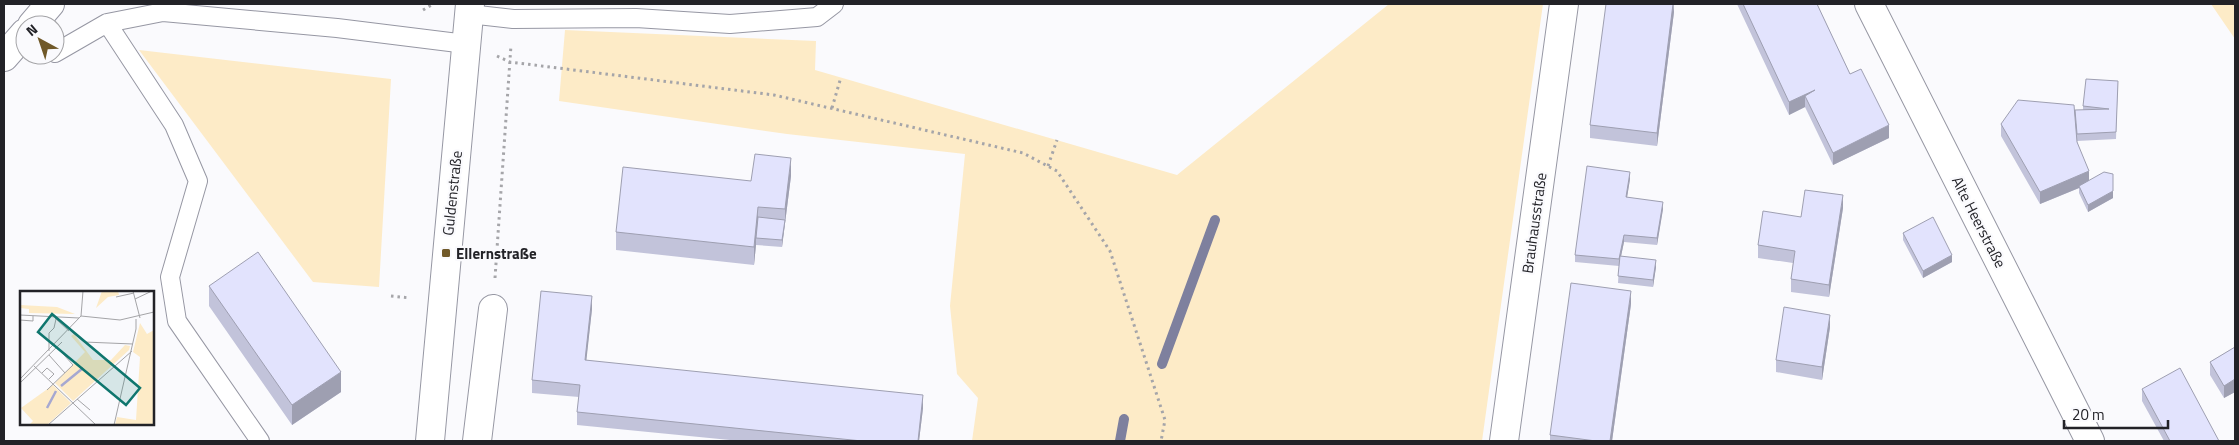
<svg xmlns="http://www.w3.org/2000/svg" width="2239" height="445" viewBox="0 0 2239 445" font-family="'Titillium Web',sans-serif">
	<rect width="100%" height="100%" fill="#fafafd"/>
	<path fill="#fdebc7" d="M1389,4H1543L1482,441H972L978,398L957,374L950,306L965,154L787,134L559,101L565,30L816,41L815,70L1177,175Z
		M2211,4H2235V39Z
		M139,50L391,79L379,287L313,282Z"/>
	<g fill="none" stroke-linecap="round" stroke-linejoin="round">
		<path stroke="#7e809e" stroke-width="10" d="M1162,364L1215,220
			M1120,441L1124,419"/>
		<defs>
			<path id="service" d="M469,14L513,19L636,18L730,24L817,17L834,4
				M107,23L174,125L198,181L170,277L177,321L260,441
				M55,53L107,23L163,12L337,28L466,44"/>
			<path id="minor" d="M1869,4L2090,441
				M32,25L50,4
				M4,57L25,33
				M477,441L493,309
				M1504,441L1564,4"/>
			<path id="tertiary" d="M430,441L470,4"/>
		</defs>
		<use href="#service" stroke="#9697a3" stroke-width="20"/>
		<use href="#minor" stroke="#9697a3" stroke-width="30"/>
		<use href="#tertiary" stroke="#9697a3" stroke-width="30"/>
		<path stroke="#a5a5a9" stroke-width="3" stroke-dasharray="2.5 4" stroke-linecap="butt" d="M423,10L433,4
			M497,56L510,62L774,95L1023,153L1057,171L1110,251L1165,420L1161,441
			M832,108L841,77
			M1048,166L1057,140
			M495,278L511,45
			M391,296L410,298"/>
		<use href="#service" stroke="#fff" stroke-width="18"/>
		<use href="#minor" stroke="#fff" stroke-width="28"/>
		<use href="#tertiary" stroke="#fff" stroke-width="28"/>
	</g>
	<path fill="#c2c3da" d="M1674,4V12L1657,146L1590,138V125Z
		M1737,4H1817L1850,74L1889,138L1833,165L1805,107L1789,115Z
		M2118,81L2116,139L2077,141L2089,181L2113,198L2088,212L2079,193V188L2040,204L2001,136V124L2075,110H2083V106Z
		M791,176L782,247L756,245L754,265L616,250V232L751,181Z
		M1630,179L1627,197L1663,209L1657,245L1624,242L1621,256L1656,267L1653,287L1618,283L1619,266L1575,262V255Z
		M1843,208L1829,297L1791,292V279L1793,263L1758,258V245L1801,217Z
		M1903,233L1952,262L1923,278L1903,240Z
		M209,286L341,392L292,425L209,306Z
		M1631,304L1612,441H1550V435Z
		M592,309L586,360L923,408L919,441H740L577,425V412L579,397L532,393V380Z
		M1830,327L1822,380L1776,372V360Z
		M2235,347V392L2224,398L2210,375V362Z
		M2142,389L2219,441H2164L2142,401Z"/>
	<path fill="#9e9fb1" d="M1673,4L1674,12L1657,146V133Z
		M1815,90L1805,96V107L1789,115V102Z
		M1889,125V138L1833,165V153Z
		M791,158V176L782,247V240L785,220V209Z
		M2089,171V184L2079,186V188L2040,204V192Z
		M1630,172V179L1626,204V197Z
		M2113,191V198L2088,212V205Z
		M1843,195V208L1829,297V285Z
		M1663,202V209L1657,245V238Z
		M758,207V224L756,238V245L754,265V247Z
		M1624,235V242L1619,266V259Z
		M1952,255V262L1923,278V271Z
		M1656,260V267L1653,287V280Z
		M1631,291V304L1612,441H1610Z
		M592,296V309L585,373V360Z
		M1830,315V327L1822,380V367Z
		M341,372V392L292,425V405Z
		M2235,379V392L2224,398V386Z
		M923,395V408L919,441H918Z"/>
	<path fill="#e2e3fd" stroke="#9e9fb1" d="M1606,4H1673L1657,133L1590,125Z
		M1743,4H1817L1850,74L1861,69L1889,125L1833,153L1805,96L1815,90L1789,102Z
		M2086,79L2118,81L2116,132L2077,134L2075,110L2109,109L2083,106Z
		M2018,100L2074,105L2077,142L2089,171L2040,192L2001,124Z
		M755,154L791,158L785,209L758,207L754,247L616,232L623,167L751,181Z
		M1587,166L1630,172L1626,197L1663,202L1657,238L1624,235L1619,259L1575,255Z
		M2104,172L2113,174V191L2088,205L2079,186Z
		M1805,190L1843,195L1829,285L1791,279L1795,251L1758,245L1763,211L1801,217Z
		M758,217L785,220L782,240L756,238Z
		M1933,217L1952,255L1923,271L1903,233Z
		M258,252L341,372L292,405L209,286Z
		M1620,256L1656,260L1653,280L1618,276Z
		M1571,283L1631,291L1610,441H1596L1550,435Z
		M541,291L592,296L585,360L923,395L918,441H862L577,412L580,385L532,380Z
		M1784,307L1830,315L1822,367L1776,360Z
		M2235,347V379L2224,386L2210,362Z
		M2180,368L2219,441H2170L2142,389Z"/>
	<rect fill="#705929" stroke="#fafafd" stroke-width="2" x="441" y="248" width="10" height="10" rx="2.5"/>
	<g text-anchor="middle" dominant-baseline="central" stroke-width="4.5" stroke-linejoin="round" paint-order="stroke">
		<g font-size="15" fill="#222227" stroke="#fafafd">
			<text transform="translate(452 193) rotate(-84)">Guldenstraße</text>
			<text transform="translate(1979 222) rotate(63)">Alte Heerstraße</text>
			<text transform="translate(1534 223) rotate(-82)">Brauhausstraße</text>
		</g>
		<g font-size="15" font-weight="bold" fill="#222227" stroke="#fafafd" text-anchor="start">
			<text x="456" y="253">Ellernstraße</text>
		</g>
	</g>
	<g transform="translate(20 291)">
		<rect width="134" height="134" fill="#fafafd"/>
		<path d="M82,0H98L99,4L88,6L76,17ZM0,14L37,16L55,23L9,22V18L0,17ZM120,32L127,43L134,39V134H95L97,126L116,129L120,66L113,61ZM54,43L73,69H91L105,54L110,55L109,59L53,110L35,92L65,61L51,45ZM33,94L51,112L27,134H9L13,130L1,117Z" fill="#fdebc7"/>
		<path fill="none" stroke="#a6a8d1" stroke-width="2.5" d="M41,95L63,77M27,117L36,100"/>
		<path fill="none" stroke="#a4a4a7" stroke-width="1" d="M113,0L120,27M96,6L114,2M115,8L132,0M0,24L59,27M61,25L100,29L134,21M61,25L63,0M35,27L49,40M0,29L13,30V25M50,39L64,51L113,53M29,60V42L34,37L36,28M29,64L45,82M14,75L76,134M22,82L27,77L34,83L29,88M0,88L61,25M0,92L42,51M27,99L53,74L37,56M57,108L70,119M28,134L112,60M94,134L116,38V28"/>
		<path fill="#0f766e" fill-opacity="0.15" stroke="#0f766e" stroke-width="2.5" d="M32,23L120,97L106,114L18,41Z"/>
		<rect width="134" height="134" fill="none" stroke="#222227" stroke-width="2.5"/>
	</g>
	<rect width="2239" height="445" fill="none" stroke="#222227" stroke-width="10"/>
	<g transform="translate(40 40) rotate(320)"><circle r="24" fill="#fafafd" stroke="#a4a4a7"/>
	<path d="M0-4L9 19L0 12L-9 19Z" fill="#705929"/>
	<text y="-8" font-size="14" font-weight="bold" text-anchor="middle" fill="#222227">N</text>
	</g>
	<path d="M2064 420v8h104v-8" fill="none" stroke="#222227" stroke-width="2.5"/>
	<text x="2072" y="420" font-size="15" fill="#222227" stroke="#fafafd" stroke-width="4" paint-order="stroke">20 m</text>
</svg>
